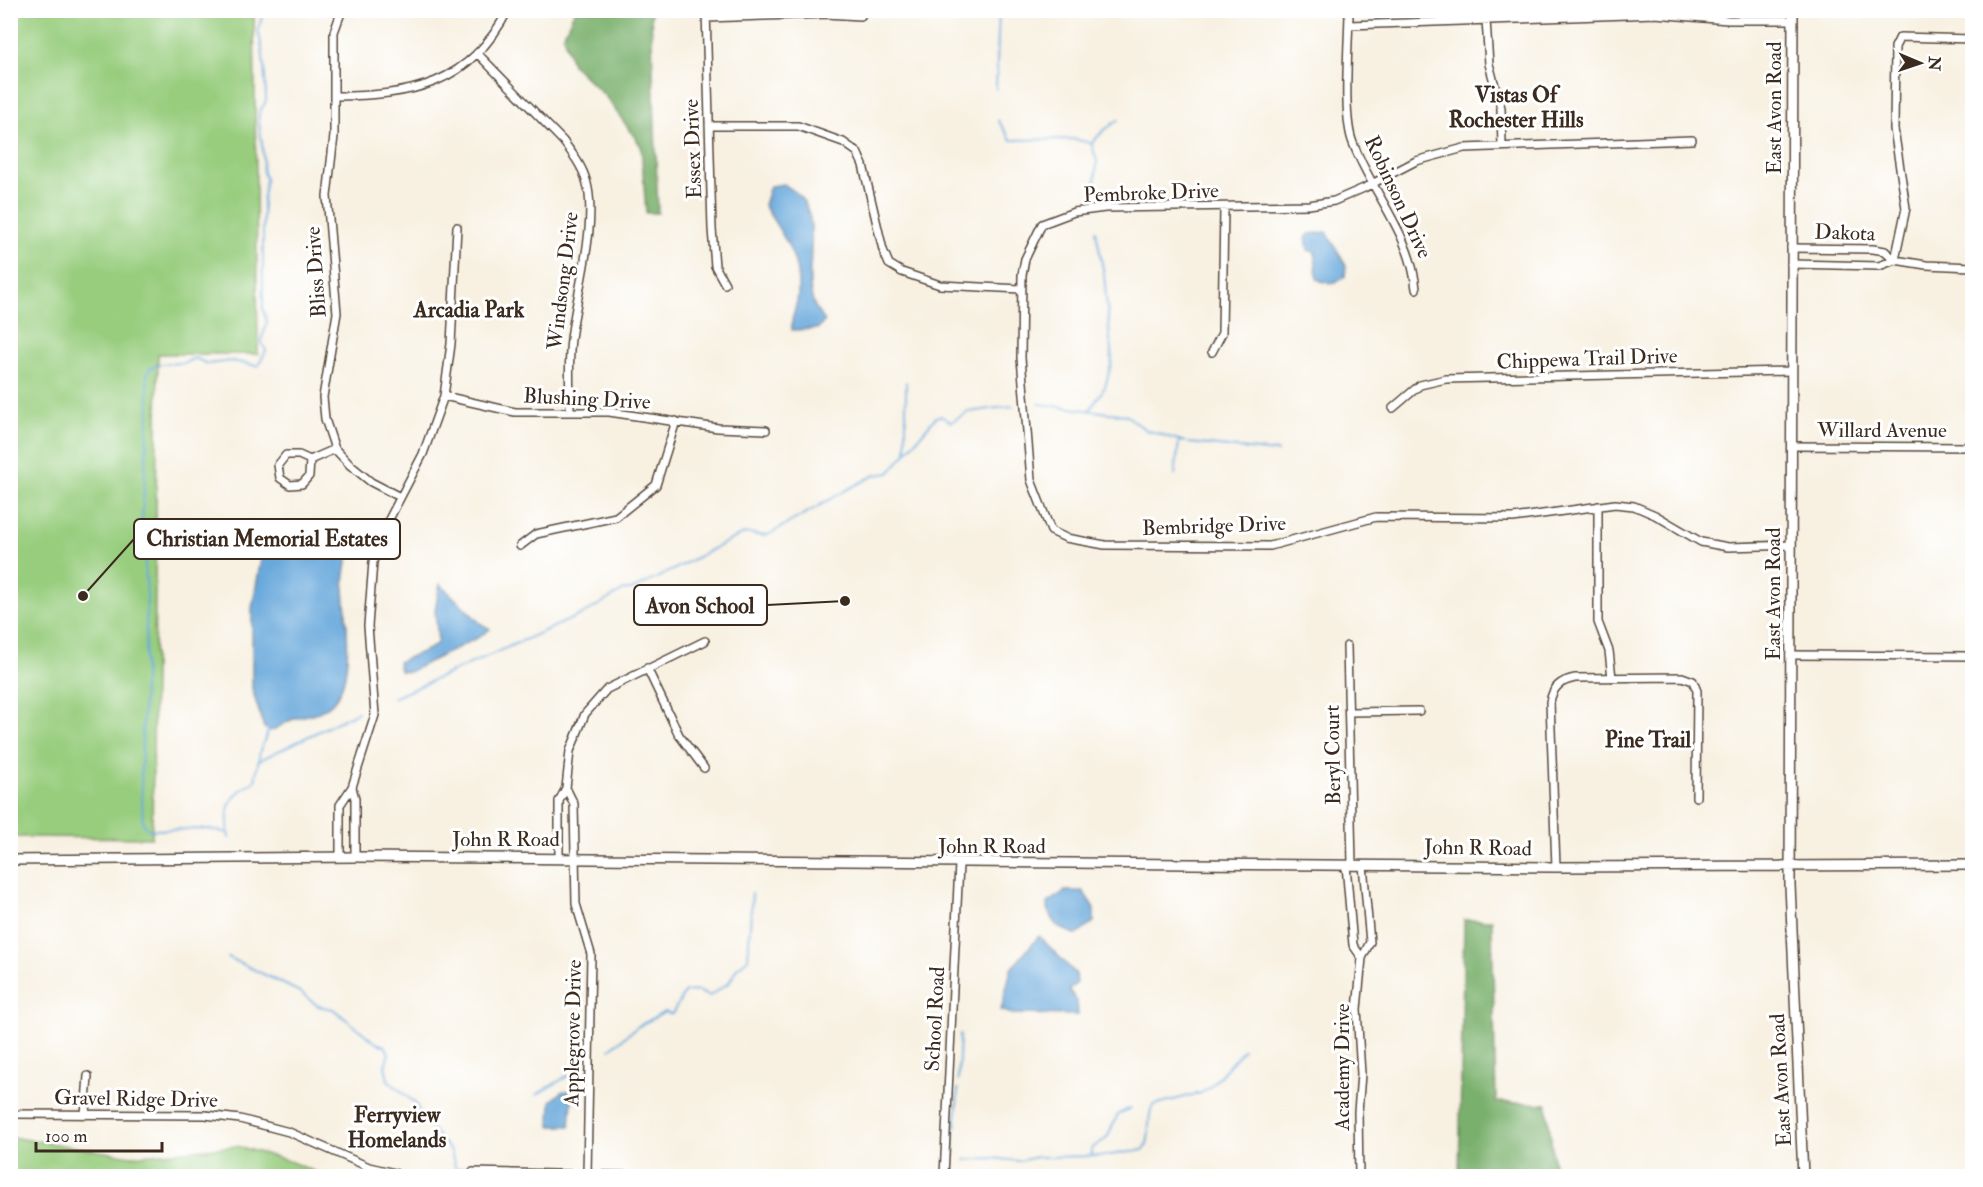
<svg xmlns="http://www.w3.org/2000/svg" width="1983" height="1187" viewBox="0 0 1983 1187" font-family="'IM FELL Double Pica',serif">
	<rect width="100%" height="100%" fill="#fff"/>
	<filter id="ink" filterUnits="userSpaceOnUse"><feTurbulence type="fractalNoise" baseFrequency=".0167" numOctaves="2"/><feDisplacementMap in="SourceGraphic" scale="12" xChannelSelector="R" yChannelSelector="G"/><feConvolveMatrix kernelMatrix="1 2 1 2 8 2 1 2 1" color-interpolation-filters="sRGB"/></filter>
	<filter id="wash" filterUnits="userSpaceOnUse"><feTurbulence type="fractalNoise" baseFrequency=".008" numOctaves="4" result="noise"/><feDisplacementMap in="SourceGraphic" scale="24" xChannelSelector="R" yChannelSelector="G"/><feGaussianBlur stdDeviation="1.35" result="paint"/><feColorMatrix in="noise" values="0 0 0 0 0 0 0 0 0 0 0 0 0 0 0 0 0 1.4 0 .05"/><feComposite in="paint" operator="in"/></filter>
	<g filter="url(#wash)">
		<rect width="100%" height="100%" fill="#f8f1e2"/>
		<path fill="#98cd7e" stroke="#6a7c4e" stroke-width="1.5" d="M11,10L254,11L258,354H158L152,838L11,837Z
			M11,1137L131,1156L237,1146L289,1161L325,1176H11Z"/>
		<path fill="#7ab06d" stroke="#5a6d46" stroke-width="1.5" d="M575,10L651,11L658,213H646L641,146L606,97L572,64L563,36Z
			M1464,920H1492L1496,1102L1547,1104L1555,1176H1459Z"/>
		<path fill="#67a8db" stroke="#51697c" stroke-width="1.5" d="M784,184C789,188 795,191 799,195C823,221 803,271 813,301C815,309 820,315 825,321L817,329L792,330C790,317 797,308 798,294C800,254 783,237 764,205L770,186Z
			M1327,232L1346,266L1345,277C1337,284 1327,284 1317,279L1315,252L1308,250L1306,238L1309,234Z
			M321,533L347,547C350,561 343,574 344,588C346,620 356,682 330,705C320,715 304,714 291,720C284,723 279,728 271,731L264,728L252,689V608L261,559L284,550L312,552L322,543L318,536Z
			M440,584C452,596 466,608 478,621C481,625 486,626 490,629L479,637L409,672L400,671L398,662L431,648L438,642L435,610Z
			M1065,891H1083L1094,908V922L1077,935C1056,927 1051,925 1047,903Z
			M1039,936L1076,974L1077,983L1069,990L1077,1001L1078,1015L1012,1014L1001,1010L1011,969Z
			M563,1091H569L572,1101L570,1126H550L551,1101Z"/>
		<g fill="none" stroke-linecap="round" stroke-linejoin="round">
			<path stroke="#67a8db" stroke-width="2" d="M996,89L999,10
				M998,120L1011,140L1073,139L1091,143L1097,161L1095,184
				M1091,144L1103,131L1118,120
				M1039,404L1126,415L1146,430L1185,442
				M1089,411L1105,387L1112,361L1104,275L1096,231
				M1189,443L1277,452
				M906,454V382
				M1175,475L1179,441
				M393,698L585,613L624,590H631C669,574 704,552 741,535C751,530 758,538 768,535L850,488L875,475L889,473L936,417L941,416L951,422L968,412L1013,406
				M260,760L358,712
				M228,833L208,829L149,830L143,823L141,776L147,594L142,521L149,408L147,375L149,369L161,364L184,363L195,358L207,364L232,361L258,366L266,351L261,341L267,322L263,309V197L266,178C261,172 263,168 263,161C264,145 258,130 259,115C259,108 267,105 266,98C265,75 264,52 258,30L264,10
				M229,838C226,805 226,798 255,781L260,751L269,729
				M228,957L300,992L318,1006L333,1009L376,1043L385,1046L389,1053L385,1066L388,1080L416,1104L420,1114L451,1152L458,1176
				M610,1049L637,1027L665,1012L672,1014L685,992L697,991L709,996L729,983L737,968L748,959L752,893
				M958,1080L960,1034
				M536,1095L579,1069
				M1092,1156L1091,1149L1107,1138L1118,1114L1131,1108
				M965,1160L992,1158L1019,1161L1036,1157L1103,1156L1143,1150C1153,1141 1145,1118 1153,1105L1201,1093L1209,1088L1243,1050
				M457,1170L463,1167
				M952,1176L958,1089"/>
		</g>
	</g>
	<g filter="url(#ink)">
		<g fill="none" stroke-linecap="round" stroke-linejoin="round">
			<defs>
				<path id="street" d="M342,10L334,32V136L327,196L337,313L323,397L325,419L335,449L350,465L371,482L400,497
					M706,10L712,229L715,266L725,284
					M1349,10C1349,42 1342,117 1353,143C1372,193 1411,234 1416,289
					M706,18L825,14L861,16L864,10
					M1486,20L1489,64L1501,108L1502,146
					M1349,25L1655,14L1728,20H1792
					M1972,39L1900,37L1895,47L1894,129L1906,208L1895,260L1926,265L1972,267
					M477,53L563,141C572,153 582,166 586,180C599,222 576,294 571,339C568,363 570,388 570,412
					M334,96C411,96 470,85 508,10
					M709,126H798L843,142L857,152L863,165L883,250L889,264L902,272L940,285L1021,289
					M1692,140L1464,148L1416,161L1364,188L1334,201L1309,205L1105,208L1074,212L1042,224L1025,259L1022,275L1021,358L1031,480L1051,531L1066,538L1105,545L1270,546L1376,517L1513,518L1615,504L1634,506L1655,515L1701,542L1728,547L1791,545
					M1791,264L1879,266L1895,260L1885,251L1873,249L1791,248
					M1212,352L1222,333L1224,208
					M444,396L515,412H609L718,428L766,430
					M1393,408L1420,385L1446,379L1791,371
					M1792,446L1972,447
					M310,460L309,476L302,484L290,485L280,478L278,465L286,455H299L310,460L335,449
					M1598,506V622L1609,651L1612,678
					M520,546L536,534L616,517L656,485L676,421
					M1347,646L1352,864
					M1790,655L1972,656
					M647,668L679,735L704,768
					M1349,712L1419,711
					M352,787L355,799V857
					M566,788L574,804L576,904L591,954L587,1175
					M340,857V805L352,787L375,715L368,626L373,562L383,531L423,454L444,396L451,344L457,227
					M559,857V801L566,788L570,751L585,714L607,689L705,641
					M1346,865L1353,945L1362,958
					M1556,867L1550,702C1553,687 1560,681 1575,678L1682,677L1693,681L1697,691L1696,797
					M10,1114L205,1115L240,1119L289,1132L369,1167L395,1173
					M85,1115L88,1076
					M473,1172L643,1176
					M888,1176H944
					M944,1176L959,864
					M1359,1176L1358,1112L1361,1074L1357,1009L1362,958L1370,942L1363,865"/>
				<path id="secondary" d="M1793,10L1790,885L1803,1176
					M10,860L355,857L1556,867L1972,865"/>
			</defs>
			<use href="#street" stroke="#57483b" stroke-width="10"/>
			<use href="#secondary" stroke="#57483b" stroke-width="12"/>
			<use href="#street" stroke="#fff" stroke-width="7"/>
			<use href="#secondary" stroke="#fff" stroke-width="9"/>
		</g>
	</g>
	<g text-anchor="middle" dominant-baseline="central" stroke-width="6" stroke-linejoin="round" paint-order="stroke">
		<g font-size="21" fill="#3b2a1e" stroke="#fff">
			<text transform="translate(1774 108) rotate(-90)">East Avon Road</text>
			<text transform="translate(693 149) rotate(-92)">Essex Drive</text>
			<text transform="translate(1151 193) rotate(-2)">Pembroke Drive</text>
			<text transform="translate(1398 197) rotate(65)">Robinson Drive</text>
			<text transform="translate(1845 233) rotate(2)">Dakota</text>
			<text transform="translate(316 272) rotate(-94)">Bliss Drive</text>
			<text transform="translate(563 281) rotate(-83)">Windsong Drive</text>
			<text transform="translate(1587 359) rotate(-2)">Chippewa Trail Drive</text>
			<text transform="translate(587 399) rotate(3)">Blushing Drive</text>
			<text x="1882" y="430">Willard Avenue</text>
			<text transform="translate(1214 526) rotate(-2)">Bembridge Drive</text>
			<text transform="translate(1773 594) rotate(-90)">East Avon Road</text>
			<text transform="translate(1333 755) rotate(-91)">Beryl Court</text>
			<text x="506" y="839">John R Road</text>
			<text x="992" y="846">John R Road</text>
			<text transform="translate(1478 848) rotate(1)">John R Road</text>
			<text transform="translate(935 1019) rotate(-87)">School Road</text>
			<text transform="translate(573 1033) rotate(-89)">Applegrove Drive</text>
			<text transform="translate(1342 1067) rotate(-90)">Academy Drive</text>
			<text transform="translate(1781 1080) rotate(-93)">East Avon Road</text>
			<text transform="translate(136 1099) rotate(1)">Gravel Ridge Drive</text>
		</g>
		<g font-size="22" font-weight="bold" fill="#3b2a1e" stroke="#fff">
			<text x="1516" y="95">Vistas Of<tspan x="1516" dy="25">Rochester Hills</tspan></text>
			<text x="469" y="310">Arcadia Park</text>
			<text x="1648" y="740">Pine Trail</text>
			<text x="397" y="1115">Ferryview<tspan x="397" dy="25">Homelands</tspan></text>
		</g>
	</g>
	<path fill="none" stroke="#3b2a1e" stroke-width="2" d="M83 596L134 539M845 601L767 605"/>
	<g fill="#3b2a1e" stroke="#fff" stroke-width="2">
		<circle cx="83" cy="596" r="6"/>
		<circle cx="845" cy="601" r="6"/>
	</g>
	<g fill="#fff" stroke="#3b2a1e" stroke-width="2">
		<rect x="134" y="519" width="266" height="40" rx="6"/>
		<rect x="634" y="585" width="133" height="40" rx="6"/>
	</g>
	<g font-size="22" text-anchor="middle" font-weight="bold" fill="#3b2a1e">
		<text x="267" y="546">Christian Memorial Estates</text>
		<text x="700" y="613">Avon School</text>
	</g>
	<rect width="1983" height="1187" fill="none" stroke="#fff" stroke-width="36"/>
	<g transform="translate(1920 63) rotate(92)" stroke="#ffffff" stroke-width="4.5" paint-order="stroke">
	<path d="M0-4.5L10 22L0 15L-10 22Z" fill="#3b2a1e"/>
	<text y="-9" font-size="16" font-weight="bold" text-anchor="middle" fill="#3b2a1e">N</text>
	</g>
	<path d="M36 1142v9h126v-9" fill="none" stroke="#3b2a1e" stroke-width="3"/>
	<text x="45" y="1142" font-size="18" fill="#3b2a1e" stroke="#ffffff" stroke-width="4.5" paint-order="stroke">100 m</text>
</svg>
